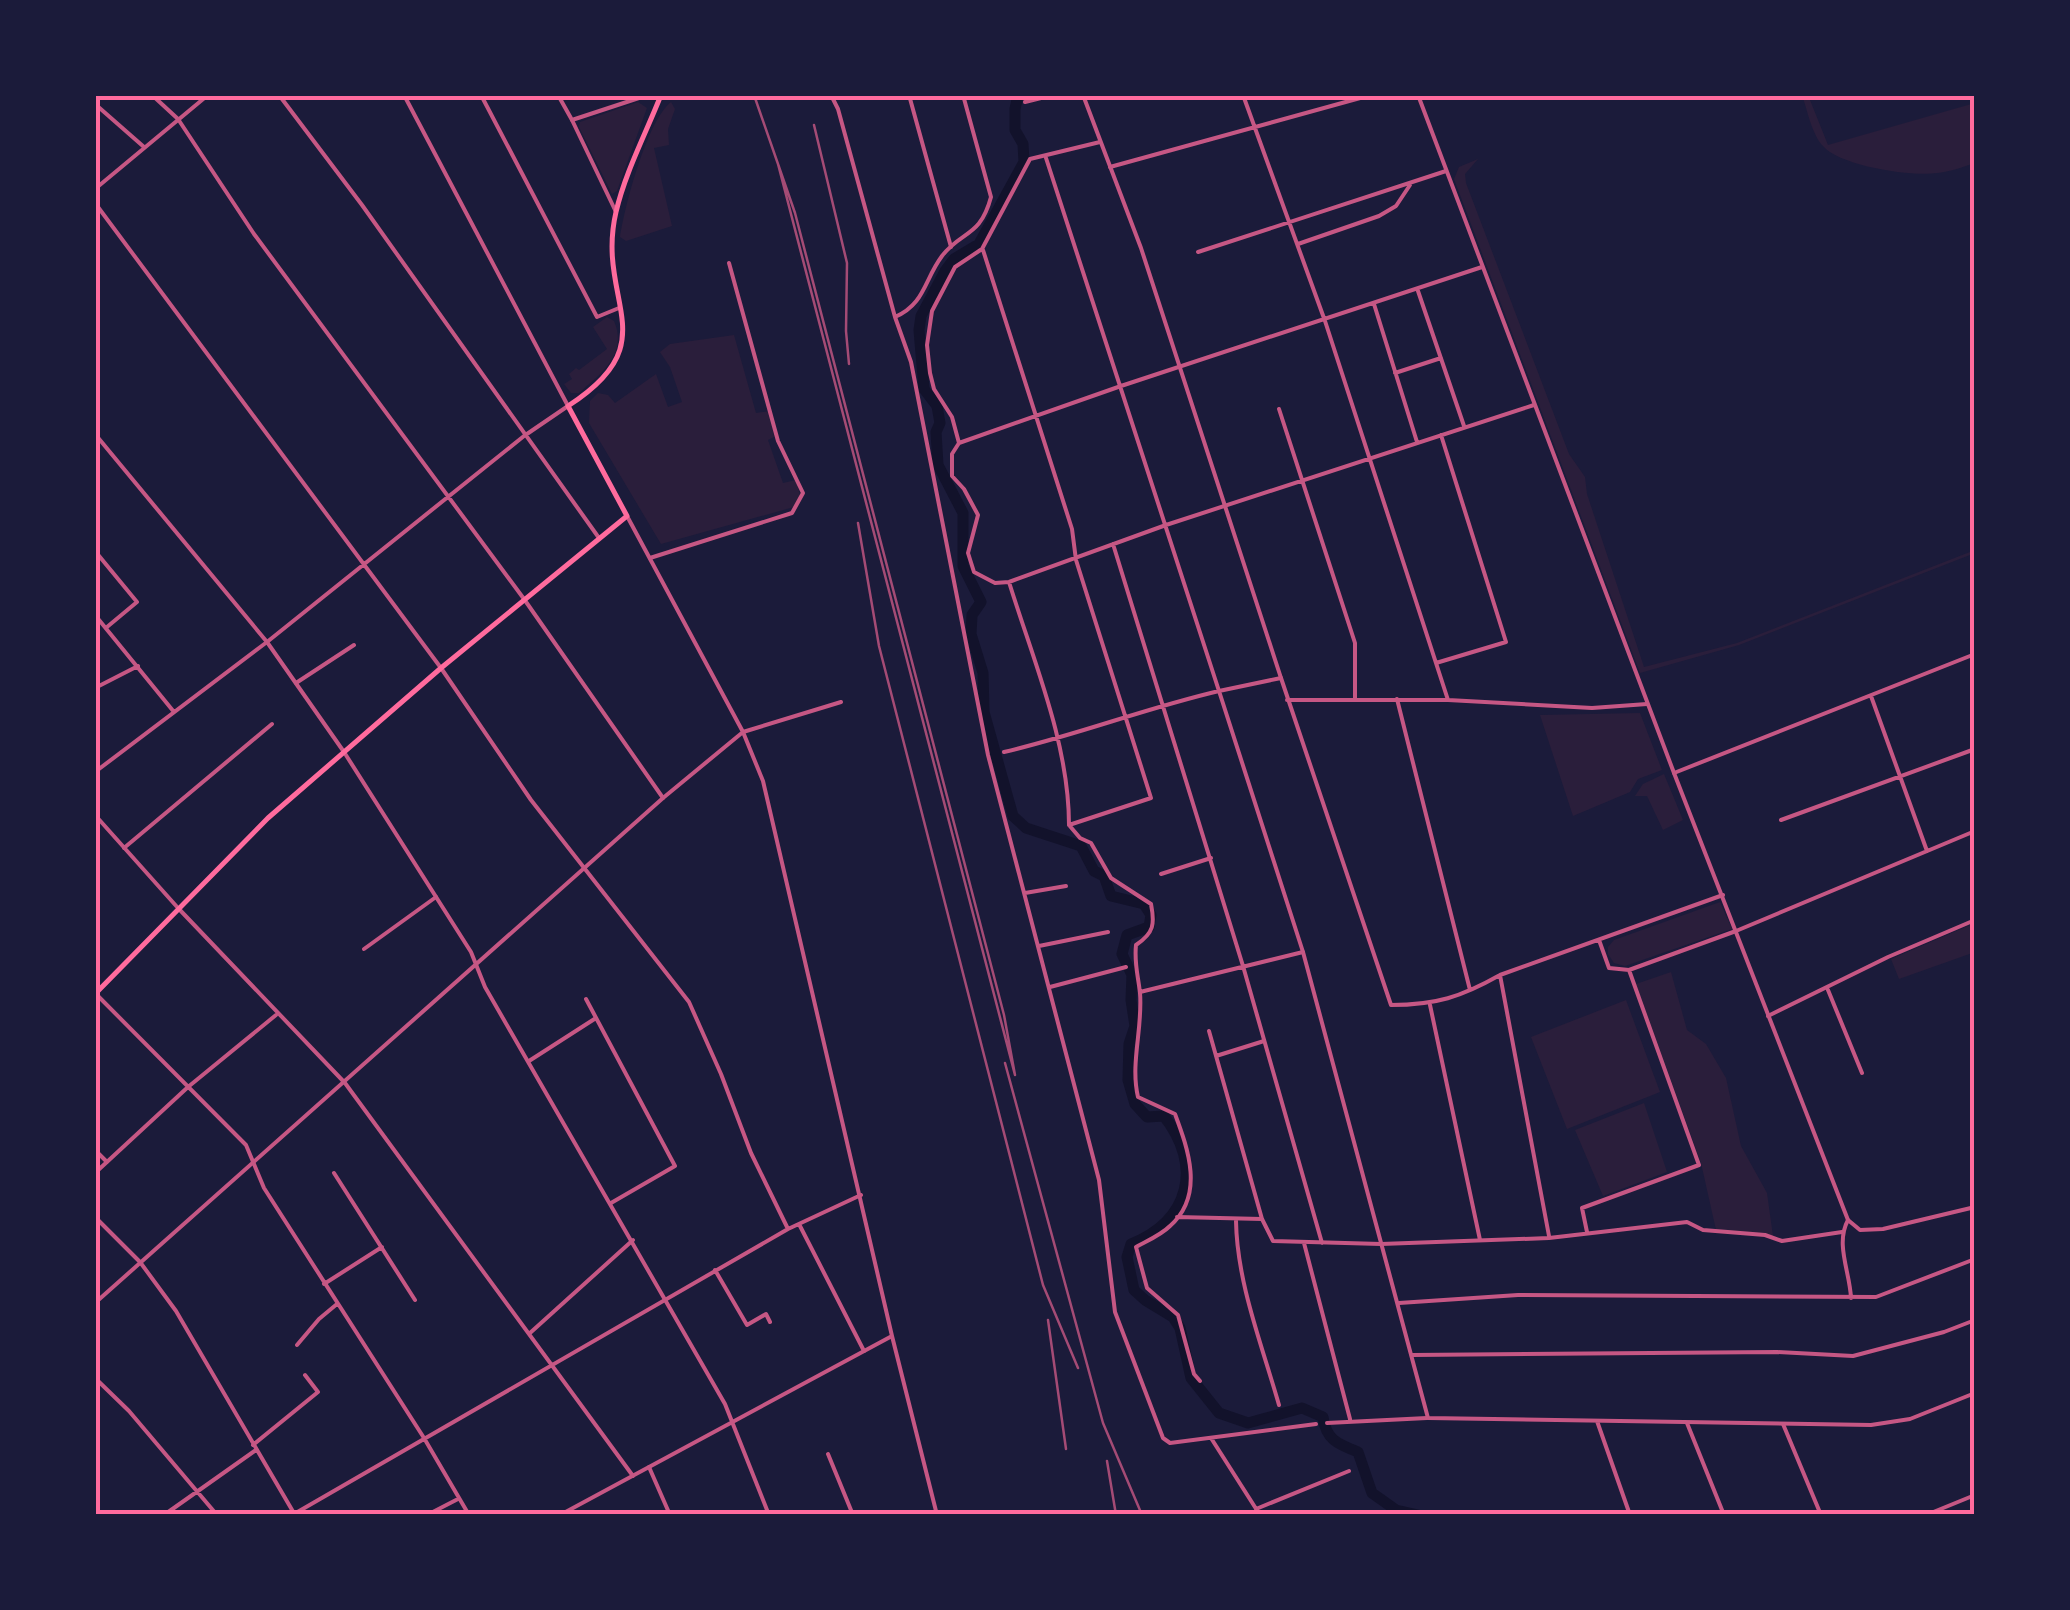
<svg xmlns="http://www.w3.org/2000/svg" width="2070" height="1610" viewBox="0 0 2070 1610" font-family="Overpass,sans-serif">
	<rect width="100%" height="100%" fill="#1b1b3a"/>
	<path fill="#2a1e3b" d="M1802,95H1808L1828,145L1975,103V163C1963,167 1949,172 1937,173C1912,177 1840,166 1823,146C1812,135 1807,109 1802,95Z
		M638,102L647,108L617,191L612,194L579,127L580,122Z
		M671,102L675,109L668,129L669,145L654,148L672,226L626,241L620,237C625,205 647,121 671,102Z
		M1478,159L1465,174L1466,183L1569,454L1585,477L1587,494L1644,667L1737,643L1975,550V553L1739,645L1640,673L1454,179L1459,167Z
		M607,317L614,321C628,354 602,373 579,393H571L564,384L572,379L569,374L576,368L579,370L607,349L593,327Z
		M734,335L756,413L770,411L774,437L768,440L783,483L796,480L800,495L794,507L661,544L589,423L590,401L598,393L608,395L615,403L656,374L668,407L682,402L670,367L660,352L670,344Z
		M1640,713L1662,770L1638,779L1630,792L1573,816L1540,715Z
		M1664,774L1683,820L1663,830L1647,796H1635L1643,784Z
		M1720,902L1732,929L1625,966L1614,963L1608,954V947L1614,940Z
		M1975,923V952L1899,979L1891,959Z
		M1671,972L1687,1030L1706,1044L1726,1078L1741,1146L1767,1193L1773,1236L1716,1230L1701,1163L1636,984Z
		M1626,1000L1660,1092L1567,1129L1531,1037Z
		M1644,1103L1667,1172L1603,1196L1575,1130Z"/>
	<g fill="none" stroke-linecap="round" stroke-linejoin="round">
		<path stroke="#12122b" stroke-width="11" d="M1018,95L1015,109V130L1023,144L1024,162L979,244L954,259L945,271L921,316L919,330L924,389L937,406L940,423L936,432L938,465L963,513V566L981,602L972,615L971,634L983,673L984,712L1013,816L1026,828L1081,846L1094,871L1104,876L1111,896L1144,904L1151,915L1149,927L1127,935L1122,954L1132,975L1131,1000L1135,1026L1129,1044L1128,1080L1135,1104L1147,1117L1164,1116C1203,1166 1190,1220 1131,1244L1127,1257L1134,1290L1145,1300L1173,1317L1180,1328L1191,1378L1219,1413L1248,1423L1302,1408L1323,1417C1326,1440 1338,1444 1358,1452L1372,1493L1396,1510L1418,1515"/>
		<path stroke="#c65784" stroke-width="4" d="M152,95L178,119L254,234L524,599L663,798
			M279,95L362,205L599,538
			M481,95L597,317L619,308
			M831,95L838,109L895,317L911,362L988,755L1099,1180L1115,1312L1163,1438L1170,1443L1316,1424
			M909,95L951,247
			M1243,95L1325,321L1448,700
			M1025,102L1053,95
			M95,104L144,147
			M572,120L616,212
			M1100,142L1030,159L982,249L955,267L932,311L927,345L930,373L934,389L952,417L959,443L952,454V476L964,489L978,515L968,553L974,572L995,583L1009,582L1166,525L1534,405
			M1110,167L1371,95
			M95,203L441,668L531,800L689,1002L721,1074L751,1153L788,1229
			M1298,244L1379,216L1396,206L1410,185
			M983,250L1072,529L1076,560L1151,798L1069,825
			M1198,252L1446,171
			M1418,291L1464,426
			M1374,304L1417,442
			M895,317C925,304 924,280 942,256C962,230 980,238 991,197L963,95
			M1395,373L1441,358
			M1279,409L1355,643V698
			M959,443L1121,386L1482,267
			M1113,544L1243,966L1322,1243
			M95,551L137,602L107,627
			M650,558L792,513L803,493L778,441L729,263
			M1009,582C1033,660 1069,743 1069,825L1080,838L1091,843L1111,878L1151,904C1155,924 1154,933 1136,945C1134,963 1138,975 1140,993C1143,1028 1130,1063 1138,1097L1175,1114C1188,1149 1205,1195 1170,1226C1161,1235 1147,1241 1136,1247L1147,1288L1178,1315L1194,1374L1200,1381
			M95,615L174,712
			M1436,663L1506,642L1441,435
			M1281,678L1391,1005C1436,1005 1461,997 1500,975L1723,895
			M296,683L354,645
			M95,688L138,666
			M1871,696L1927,851
			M1397,699L1470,990
			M1287,700H1448L1592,708L1647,704
			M743,732L841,702
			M1004,752C1077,735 1146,708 1219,691L1046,158
			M95,772L267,642L524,436L568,406
			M1674,773L1975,654
			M95,815L178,908L345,1083L633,1476
			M1781,820L1975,749
			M124,848L272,724
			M1161,874L1211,858
			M1025,893L1066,886
			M1039,946L1108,932
			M364,949L436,897
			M1629,970L1736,931L1975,831
			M1500,975L1549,1236
			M1050,987L1126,967
			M1828,990L1862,1073
			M1140,992L1303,952
			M96,994L246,1145L264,1188L424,1438L469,1515
			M586,999L675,1166L611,1203
			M1430,1005L1480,1240
			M1768,1016L1888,957L1975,920
			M1209,1031L1262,1219L1273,1241L1381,1244L1549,1238L1687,1222L1703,1230L1765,1235L1782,1241L1842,1232
			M1216,1056L1264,1041
			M529,1061L596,1018
			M95,1150L107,1162
			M95,1173L188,1087L276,1015
			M334,1173L415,1300
			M95,1217L140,1262L176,1311L295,1515
			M1177,1217L1262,1219
			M1848,1220C1835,1244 1850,1272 1851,1298
			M1236,1221C1237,1283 1262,1345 1279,1405
			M799,1224L864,1351
			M1587,1232L1582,1208L1699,1165L1629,970L1609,968L1599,940
			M1304,1243L1350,1419
			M715,1270L747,1325L766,1314L770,1322
			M324,1284L382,1247
			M1399,1303L1518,1295L1876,1297L1975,1259
			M530,1333L633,1240
			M297,1345L319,1319L337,1304
			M1412,1355L1777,1352L1853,1356L1944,1332L1975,1320
			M95,1378L129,1411L217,1515
			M1327,1423L1427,1418
			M1687,1423L1724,1515
			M1783,1424L1821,1515
			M1211,1438L1260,1515
			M253,1445L318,1392L305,1375
			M828,1454L853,1515
			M649,1467L670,1515
			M95,1508L102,1515
			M1256,1509L1349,1471
			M294,1514L788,1229L861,1195
			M164,1515L256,1450
			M427,1515L458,1499
			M1926,1515L1975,1495"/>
		<path stroke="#c65784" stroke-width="4" d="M404,95L568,406
			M558,95L572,120L648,95
			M1083,95L1141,248L1281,678L1219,691L1303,952L1428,1418L1871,1425L1910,1419L1975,1393
			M1418,95L1674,773L1848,1220L1860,1230L1883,1229L1975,1207
			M95,189L208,95
			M95,434L267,642L344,752L471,952L485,987L725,1404L769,1515
			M627,516L743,732L763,781L892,1336L937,1515
			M95,1303L663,798L743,732
			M1597,1421L1630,1515
			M560,1515L892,1336"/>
		<path stroke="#ff6b9d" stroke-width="5" d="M95,994L268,818L441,668L627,516L568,406C669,341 595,302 616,212C625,173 646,133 661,95"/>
		<path stroke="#a44b75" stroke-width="2.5" d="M754,95L778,164L1015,1075L1004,1015L795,213L778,164
			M814,125L847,263L846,331L849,364
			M858,523L879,646L1043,1285L1078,1368
			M1005,1063L1103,1423L1142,1515
			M1048,1320L1066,1449
			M1107,1461L1116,1515"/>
	</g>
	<rect width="2070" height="1610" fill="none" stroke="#1b1b3a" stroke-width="195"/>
	<rect x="98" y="98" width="1874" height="1414" fill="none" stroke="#ff6b9d" stroke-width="4"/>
</svg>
